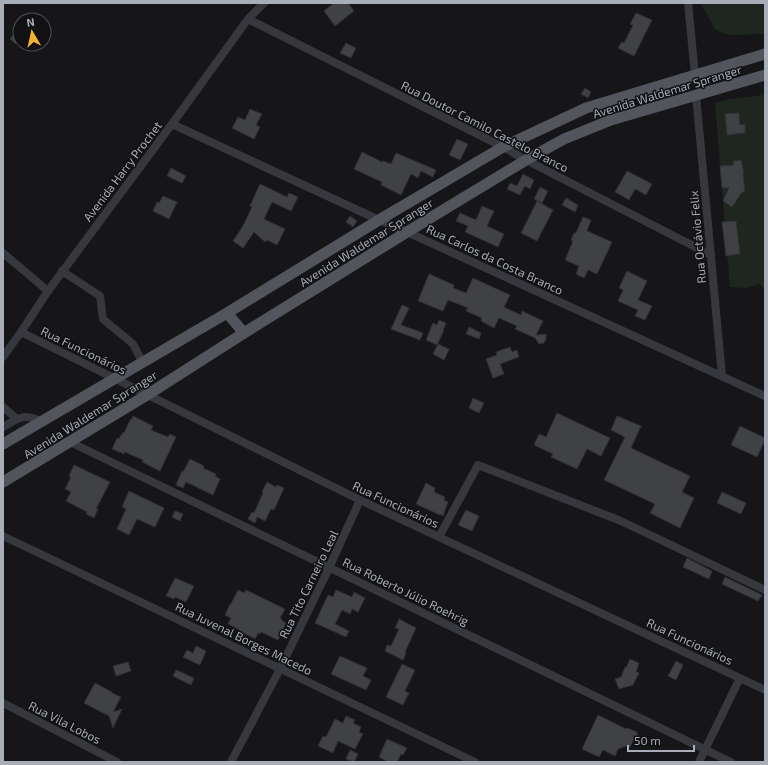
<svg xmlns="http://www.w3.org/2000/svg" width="768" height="765" viewBox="0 0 768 765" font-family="'Exo 2',sans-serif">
	<rect width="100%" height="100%" fill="#161618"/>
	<path fill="#1e261f" d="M701,3H765V34L729,35L722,33L715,29Z
		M765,95V289L759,284L746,288L730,287L715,103L729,99Z"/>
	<path fill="#404145" stroke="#303034" d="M334,3H348L354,11L335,26L324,11Z
		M636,13L652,20L634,56L618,48L622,42L624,43L633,25L630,24Z
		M20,25V38L16,44L10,39Z
		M346,43L356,48L351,58L340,53Z
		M585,88L591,92L588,98L581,94Z
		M250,109L262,114L256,125L260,127L254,139L232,128L238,117L245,120Z
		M739,113L740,125L745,124V133L727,135L725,114Z
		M457,139L468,144L460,160L449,155Z
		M362,152L382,162L383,161L391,164L396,153L436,170L433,177L421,171L418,178L411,174L401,195L381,185L382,182L354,169Z
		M741,160L744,173H743L745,192H742L732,207L723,201L729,188H722L720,166L734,165L733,161Z
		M171,168L186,176L182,183L167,176Z
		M627,171L652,184L646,195L635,189L629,200L615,192Z
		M523,174L534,180L530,189L525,186L520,195L507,189L510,183L517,186Z
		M260,184L287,197L289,193L298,197L291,211L272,202L264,219L285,229L277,245L267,240L265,242L254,232L243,248L233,241L243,226L252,207L250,206Z
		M540,187L548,191L542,203L534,199Z
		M163,196L177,202L169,219L153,211L157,202L159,203Z
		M566,198L578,205L575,212L562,205Z
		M537,201L553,210L537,241L521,233Z
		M482,206L494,211L487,226L504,234L498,247L465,232L468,226L456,221L460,213L476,220Z
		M350,216L357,221L353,227L346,222Z
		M583,217L591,220L587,231L612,242L597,274L588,270L584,278L576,274L579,266L565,260L573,241L571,240L574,233H576Z
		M736,221L740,254L726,256L722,222Z
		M627,271L647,281L638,300L652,306L645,320L635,316L638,310L618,301L623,290L619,288Z
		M429,274L454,285L453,288L466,293L473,278L510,295L504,307L521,315L522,311L543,321L536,335L546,334V339L544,343L539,344L535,338L515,329L517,326L499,318L494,328L481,321L482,318L466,311L468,308L448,300L443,311L418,301Z
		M402,305L409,308L401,325L423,333L420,340L391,329Z
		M439,320L446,323L443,330H444L437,345L426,340L433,323L437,325Z
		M469,327L481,333L479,339L466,334Z
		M438,344L449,349L444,360L433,354Z
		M510,347L512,352L517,350L519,357L500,364L504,374L493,378L486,359L497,355L496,352Z
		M473,398L484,403L479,413L469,408Z
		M557,413L610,438L601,456L587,449L577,469L551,457L553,454L534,445L539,434L546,437Z
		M133,416L153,426L151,430L168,437L170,434L176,437L160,471L142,462L143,460L125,452L124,454L112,449L117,438L119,439L121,435H122L123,432L124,433L130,420H131Z
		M617,416L641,426L631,448L690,476L682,492L694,498L680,528L650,513L655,504L604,480L625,437L611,430Z
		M740,426L765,438V440L757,457L731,445Z
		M190,459L204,466L203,468L216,474L215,476L220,479L213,495L186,482L183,488L176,485L182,471L183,472Z
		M74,465L110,482L96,509H98L94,518L86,514L87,512L66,501L71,492L65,489L71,477L69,476Z
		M267,482L276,487L277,485L284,488L274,510L271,509L265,521L257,517L255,523L248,519L252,512L254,513L263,493L262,492Z
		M426,483L435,488L434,492L445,497L444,500L448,502L443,516L440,514V515L416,504Z
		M129,491L164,508L155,527L137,519L129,535L117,529L126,509L122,507Z
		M722,492L746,503L741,514L717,503Z
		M466,510L479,516L472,531L458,525Z
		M175,511L183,514L180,521L172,517Z
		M687,558L712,571L709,579L683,567Z
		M725,577L762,595L758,601L722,584Z
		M175,578L194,586L186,602L175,597L174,599L166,596Z
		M238,590L244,593L246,590L285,609L280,618L282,619L281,620L286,623L278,640L261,632L260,634L258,633L255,639L238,630V629L228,624L231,618L225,615L230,604H231Z
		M336,590L352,597L354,592L365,598L358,612L352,609L350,614L342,610L335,624L349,631L346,637L315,623L328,595L333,597Z
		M399,619L416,628L405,652L406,653L403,660L385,651L387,645L391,646L399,629L395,628Z
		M196,646L206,651L200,665L183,657L187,650L193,653Z
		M340,656L367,668L363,676L371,680L366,690L331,674Z
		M630,659L639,663L636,672L639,673L633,685L619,689L615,679L621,677L625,667L626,668Z
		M676,661L683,665L676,680L668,676Z
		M128,662L131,671L116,676L113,666Z
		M402,664L415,670L405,691L409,693L403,705L386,697Z
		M176,670L194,678L191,685L173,676Z
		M95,683L112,692V693L121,697L113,712L122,709L113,728L109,716L84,703Z
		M598,715L626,729L627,728L637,732L639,743L633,741L630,747L626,746L618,749L615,756L603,750L599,757L582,749Z
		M346,716L355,720L353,723L361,727L359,732L363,734L355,749L338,741L333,753L318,746L323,736L326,737L335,719L343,723Z
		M387,739L407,748L403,755L401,754L397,762H388L379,757Z
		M350,750L358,754L354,762L346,759Z"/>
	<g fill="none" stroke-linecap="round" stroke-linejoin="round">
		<path stroke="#37383d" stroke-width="8" d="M688,3L695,75
			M248,19L503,147L526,160L711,255
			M696,95L722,376
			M172,124L379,220L407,232L765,396
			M3,253L48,291
			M62,271L100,296L103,319L133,344L143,363
			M21,332L360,500L765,690
			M3,357L21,332L48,291L172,124L248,19L264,3
			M3,407L17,419
			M3,427C20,418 22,413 41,421
			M70,442L731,762
			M3,536L475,762
			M439,537L478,465L621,521L765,590
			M3,703L117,762
			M231,762L280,669L329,568L360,500
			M699,762L740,678"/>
		<path stroke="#53555c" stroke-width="11" d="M227,313L244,333
			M3,444L227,313L379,220L503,147L586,108L765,54
			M3,482L147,395L244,333L407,232L526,160L564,139L611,120L765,75"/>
	</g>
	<g text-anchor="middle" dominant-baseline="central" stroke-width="3" stroke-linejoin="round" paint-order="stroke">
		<g font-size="12" fill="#a8adb8" stroke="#111113">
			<text transform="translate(667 91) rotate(-17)">Avenida Waldemar Spranger</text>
			<text transform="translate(485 126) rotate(27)">Rua Doutor Camilo Castelo Branco</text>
			<text transform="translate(122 171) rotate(-53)">Avenida Harry Prochet</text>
			<text transform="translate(697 237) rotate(-95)">Rua Octávio Felix</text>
			<text transform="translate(366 242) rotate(-32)">Avenida Waldemar Spranger</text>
			<text transform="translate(495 259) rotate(25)">Rua Carlos da Costa Branco</text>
			<text transform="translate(84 350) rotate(26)">Rua Funcionários</text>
			<text transform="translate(90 414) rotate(-32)">Avenida Waldemar Spranger</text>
			<text transform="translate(396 504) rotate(25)">Rua Funcionários</text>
			<text transform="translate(308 584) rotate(-64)">Rua Tito Carneiro Leal</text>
			<text transform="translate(406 591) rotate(26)">Rua Roberto Júlio Roehrig</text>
			<text transform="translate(244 638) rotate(26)">Rua Juvenal Borges Macedo</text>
			<text transform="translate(690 641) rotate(25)">Rua Funcionários</text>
			<text transform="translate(65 722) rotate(27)">Rua Vila Lobos</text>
		</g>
	</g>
	<rect width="768" height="765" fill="none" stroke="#a8adb8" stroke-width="8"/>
	<g transform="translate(32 32) rotate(351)"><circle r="19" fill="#111113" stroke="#4d4f55"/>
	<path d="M0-3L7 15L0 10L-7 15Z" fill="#f2b134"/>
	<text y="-6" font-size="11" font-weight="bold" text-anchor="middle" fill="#a8adb8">N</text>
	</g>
	<path d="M628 745v6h66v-6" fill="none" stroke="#a8adb8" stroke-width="2"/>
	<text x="634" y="745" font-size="12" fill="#a8adb8" stroke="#111113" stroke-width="3" paint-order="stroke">50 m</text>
</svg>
